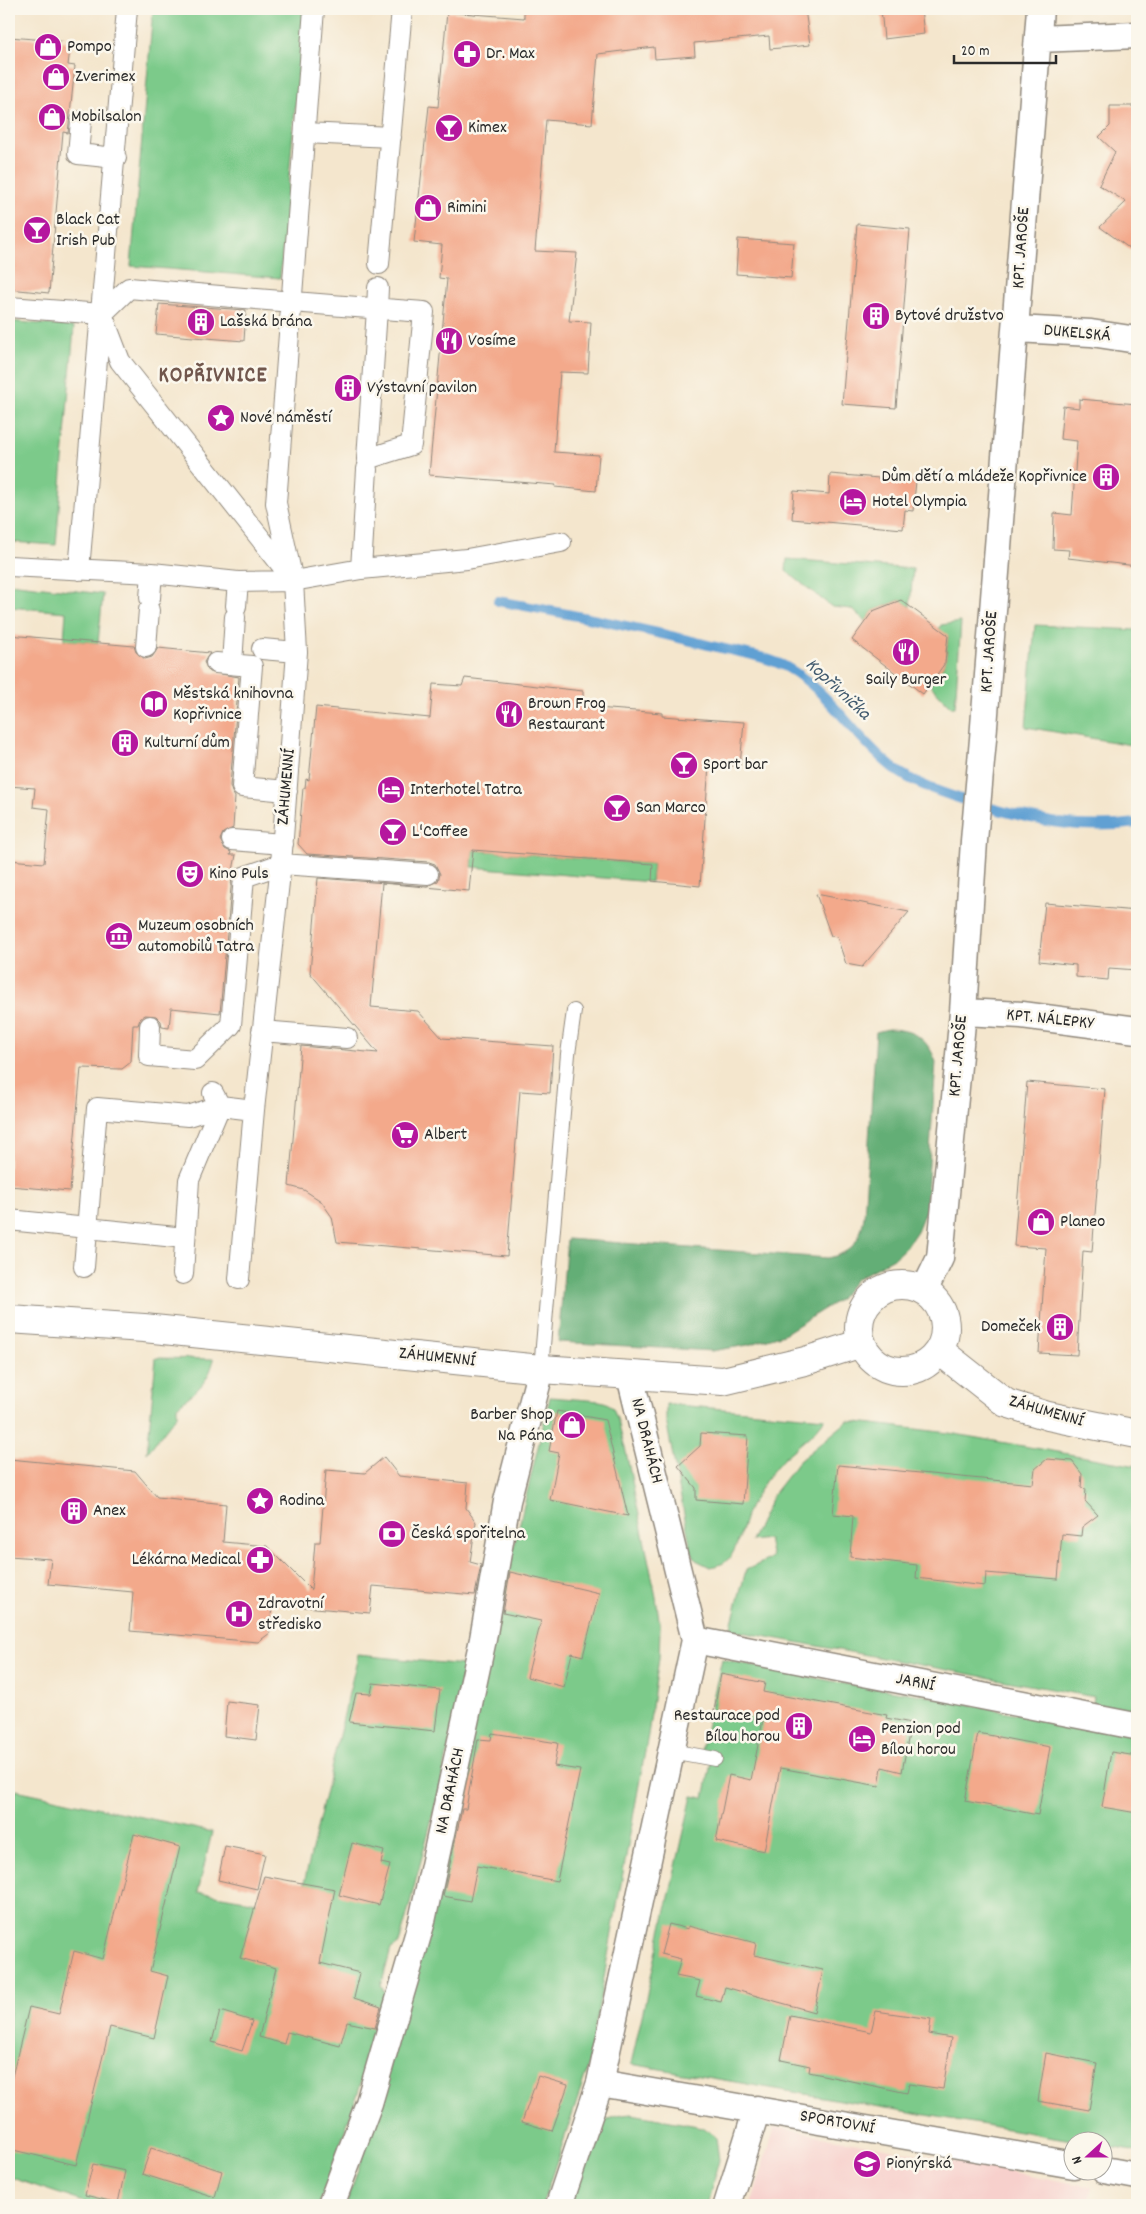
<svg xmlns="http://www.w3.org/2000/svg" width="1146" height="2214" viewBox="0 0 1146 2214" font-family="Dekko,sans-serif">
	<rect width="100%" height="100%" fill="#fbf7ec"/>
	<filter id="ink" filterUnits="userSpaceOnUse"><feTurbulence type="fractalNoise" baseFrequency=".02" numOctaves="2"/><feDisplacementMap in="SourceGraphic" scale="10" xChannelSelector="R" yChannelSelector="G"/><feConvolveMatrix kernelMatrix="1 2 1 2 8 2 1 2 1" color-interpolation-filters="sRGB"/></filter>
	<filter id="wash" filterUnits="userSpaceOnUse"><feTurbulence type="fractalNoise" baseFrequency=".0096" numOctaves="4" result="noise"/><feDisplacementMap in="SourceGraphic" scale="20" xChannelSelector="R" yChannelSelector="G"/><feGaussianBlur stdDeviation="1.12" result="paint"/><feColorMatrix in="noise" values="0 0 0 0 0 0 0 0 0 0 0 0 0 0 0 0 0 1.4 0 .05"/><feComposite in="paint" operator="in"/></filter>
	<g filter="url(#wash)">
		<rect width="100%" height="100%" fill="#f4e6cd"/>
		<path fill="#f7d0cc" d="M775,2127L847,2141L1093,2187L1087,2205H751Z"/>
		<path fill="#7bca8a" stroke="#537a5a" d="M153,9H304L280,278L131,266Z
			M9,321L74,327L56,545L9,542Z
			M787,559L913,569L910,607L900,600L873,611L866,621L851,609L832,607L786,571Z
			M9,583L103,594L98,643L64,640L66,612L9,607Z
			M961,622L955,707H951L930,685L945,663L948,636L939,629L941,625Z
			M1035,625L1137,630V746L1026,727Z
			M473,850L653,864L651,882L472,867Z
			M156,1358L214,1359C208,1384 196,1391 177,1406V1415L147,1453Z
			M550,1397L600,1401L607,1403L613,1408L618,1421L626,1452L656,1597L660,1627L659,1658L648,1735L587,2071L542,2205H346L380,2104Z
			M666,1404L825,1418C815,1434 798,1445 784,1458C770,1472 760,1489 750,1506C742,1521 739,1552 725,1562C721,1565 715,1566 710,1567L696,1560L691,1550L666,1420Z
			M848,1421L949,1433L1137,1466V2152L1104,2146V2142L1077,2141L631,2064L692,1796L704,1798L713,1753L701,1750L722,1659L846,1684L922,1695L1089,1728L1094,1697L730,1630L746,1570L772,1558L768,1539L751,1541L774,1493L799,1461Z
			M358,1655L464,1665L443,1776L404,1926L399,1944L391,1949L381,1986L386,1995L357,2096L319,2205H93L9,2177V1828L16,1790L212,1832L198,1892L298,1909Z
			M632,2114L703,2127L716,2137L719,2160L707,2205H570C578,2180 584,2136 606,2121C614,2115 623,2115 632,2114Z"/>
		<path fill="#64ae76" stroke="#486c50" d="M888,1029C912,1029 928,1038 936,1062L926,1209L917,1231L906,1247L894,1258L856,1279L840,1299L784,1334L748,1345L712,1351L558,1342L567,1239L828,1258C852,1253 860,1241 864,1217L876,1032Z"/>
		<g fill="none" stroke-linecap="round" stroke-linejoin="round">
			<path stroke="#61a0d3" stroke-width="10" d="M498,601C570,614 641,628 712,646C736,652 767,656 788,668C830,692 854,737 892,767C913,784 948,795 974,803C1030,820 1078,831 1137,823"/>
		</g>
		<g id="blocks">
			<path fill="#f3a98b" d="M524,9H805L810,45L770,49L769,36L694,43L695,56L655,59L654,47L598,54L592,124L546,120L535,251L577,253L569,321L591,322L588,373L560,372L554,452L599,455L596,491L555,487L556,485L429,475L447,279L439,278L442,245L414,242L429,106L438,107L447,12L524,18Z
				M881,9H921L924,34L884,39Z
				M9,37L71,42L68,65L75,66L68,133L63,132L49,293L9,289Z
				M1110,106H1137V254L1100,227L1126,202L1099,185L1115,152L1099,137L1110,126Z
				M857,224L910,229L896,408L842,404Z
				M738,239L794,243L791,278L736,274Z
				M159,304L246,310L244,341L156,334Z
				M1079,399L1137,404V566L1068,558L1069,550L1053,549L1054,513L1072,515L1077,441L1060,439L1063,406L1079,408Z
				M830,474L916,481L913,511L905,510L903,529L792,519L794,491L829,494Z
				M901,600L948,635L945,663L923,694L852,640L873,611Z
				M9,635L134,646L136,652L145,659L152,657L158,648L210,653L204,662L209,672L239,677L230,786L232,792L235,797L233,828L223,833L220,840L225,849L231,852L230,855H236L232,876L220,1013L171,1008L169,1028L162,1027L161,1021L156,1016L145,1015L140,1019L138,1025H133L131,1062L122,1069L81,1068L70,1191L9,1186V860L44,863L49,809L33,807L35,788L9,786Z
				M465,678L583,691V707L662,713V716L744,722L740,766L709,765L700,886L652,881L653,864L473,850L469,891L382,883L371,1007L418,1011L442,1038L553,1046L550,1093L520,1091L507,1256L337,1242L332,1217L321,1201L304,1190L289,1186L301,1046L378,1053L310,973L318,878L427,886L438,881L440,874L435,864L429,862L307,854L298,844L303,788H305L306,779L309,780L316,707L430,718L433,684L462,686Z
				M816,894L909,912L862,967L846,964L837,937L831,936Z
				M1045,903L1137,911V970L1109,968L1108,980L1076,977V965L1039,961Z
				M1027,1082L1105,1089L1092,1252L1083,1251L1077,1355L1039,1353L1046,1248L1014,1246Z
				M557,1411L605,1420L628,1516L550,1500L559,1453L549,1451Z
				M701,1433L748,1436L743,1504L696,1500V1488L678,1466L700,1446Z
				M384,1457L399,1476L468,1483L466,1508L476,1522L470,1562L481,1565L475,1595L373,1586L370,1613L272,1604L270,1633L258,1642L130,1631L133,1592L48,1584L51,1559L9,1556V1459L135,1471L157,1497L226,1504L223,1542L267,1546L311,1590L315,1542H320L326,1470L365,1473Z
				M1047,1459L1072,1461L1082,1474L1081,1488L1086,1489L1085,1501L1098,1515L1082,1527L1081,1536L1062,1534L1058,1579L986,1573L985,1586L916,1578L917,1565L850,1557L853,1516L833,1514L838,1465L1033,1484L1035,1469Z
				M510,1572L599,1593L583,1656L572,1653L564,1687L527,1677L541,1621L503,1613Z
				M721,1674L765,1683L763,1692L887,1715L886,1718L911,1723L902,1772L882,1767L879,1786L780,1768L764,1851L716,1841L729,1775L751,1780L763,1720L714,1711Z
				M373,1683L440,1690L435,1731L349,1722L356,1693L371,1694Z
				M227,1701L260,1705L256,1740L224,1736Z
				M492,1733L558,1743L554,1766L580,1770L557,1881L477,1866L470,1901L443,1896L462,1809H466L478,1739L491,1740Z
				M978,1733L1050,1747L1038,1815L965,1801Z
				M1111,1752L1137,1756V1813L1102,1807Z
				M134,1834L180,1847L150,1971L168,1976L154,2038L110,2027L76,2165L9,2149V2089L29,2007L59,2014L74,1951L103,1959Z
				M352,1843L384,1851L381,1863L390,1865L379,1905L339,1895Z
				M225,1846L265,1854L257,1889L218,1880Z
				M264,1876L335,1889L320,1963L360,1973L354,1998L381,2007L375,2028L347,2022L340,2046L287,2032L284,2044L259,2037L276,1968L240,1958Z
				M669,1924L688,1929V1926L756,1943L754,1955L823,1970L814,2012L725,1987L721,2002L696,1996L700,1981L676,1976L681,1959L661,1954Z
				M220,2011L252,2021L242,2051L212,2042Z
				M876,2011L931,2019L929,2034L951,2038L943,2089L909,2084L907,2093L809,2072L810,2066L781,2060L790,2015L871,2032Z
				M1046,2053L1097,2063L1089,2110L1038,2101Z
				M538,2076L568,2085L552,2131L522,2122Z
				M151,2148L222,2171L215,2197L142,2174Z
				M93,2164L125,2171L118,2203L85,2195Z"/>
		</g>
	</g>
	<g filter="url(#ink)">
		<use href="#blocks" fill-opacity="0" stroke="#90887c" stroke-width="1"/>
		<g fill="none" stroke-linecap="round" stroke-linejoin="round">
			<defs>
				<path id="service" d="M541,1369L568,1054L574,1011
					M671,1751L715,1759"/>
				<path id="pedestrian" d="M81,121L78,154L116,158
					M305,133L391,137
					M379,264L402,9
					M9,307L102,314L120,361L291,577
					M102,314L129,288C228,297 326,305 424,312L411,445L367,459L377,309L378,288
					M9,566L152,573L238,582L293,581L361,569L467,559L561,542
					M361,569L367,469
					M79,570L127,9
					M150,598L152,573
					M236,606L238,582
					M146,647L149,610
					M262,649L297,652
					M216,663L252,666L242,787L287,791
					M232,664L235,617
					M232,840L283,844
					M150,1026L149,1056L195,1060L231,1025L244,877L281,864L428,874
					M262,1031L347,1038
					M9,1220L185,1238
					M84,1267L97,1108L188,1116L220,1106L213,1093
					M183,1274L189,1180L220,1106L254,1110
					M239,1279L254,1110L281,864L297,652L293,581L276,503L314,9"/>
				<path id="minor" d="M1038,39L1137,35
					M1016,329L1091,333L1137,340
					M963,1012L1022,1015L1137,1030
					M924,1291L940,1258L963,1012L974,841L983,739L1040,9
					M695,1640L1135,1726
					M600,2083L1074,2165
					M1104,2170L1137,2176
					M331,2205L369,2103L422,1921L483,1639L507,1501L541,1369
					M559,2205L600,2083L695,1640L630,1376
					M727,2205L757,2109"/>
				<path id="secondary" d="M859 1328a43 43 0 1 1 86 0a43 43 0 1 1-86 0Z
					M9,1319L144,1328L541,1369L723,1381L805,1361L862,1343
					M940,1351L1006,1403L1048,1416L1137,1434"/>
			</defs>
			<use href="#service" stroke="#90887c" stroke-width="16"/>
			<use href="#pedestrian" stroke="#90887c" stroke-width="22"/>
			<use href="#minor" stroke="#90887c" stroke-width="29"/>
			<use href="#secondary" stroke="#90887c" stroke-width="30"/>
			<use href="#service" stroke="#fff" stroke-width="14"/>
			<use href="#pedestrian" stroke="#fff" stroke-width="20"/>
			<use href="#minor" stroke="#fff" stroke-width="26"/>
			<use href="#secondary" stroke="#fff" stroke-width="28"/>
		</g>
	</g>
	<defs>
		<symbol id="shop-disc" viewBox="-11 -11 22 22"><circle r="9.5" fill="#b5179e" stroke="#fbf7ec"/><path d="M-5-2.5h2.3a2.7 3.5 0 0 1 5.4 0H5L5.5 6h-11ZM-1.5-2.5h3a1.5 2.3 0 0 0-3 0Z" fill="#fff"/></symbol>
		<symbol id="pharmacy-disc" viewBox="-11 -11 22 22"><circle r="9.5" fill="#b5179e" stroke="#fbf7ec"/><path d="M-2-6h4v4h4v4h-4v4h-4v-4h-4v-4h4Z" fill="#fff"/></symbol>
		<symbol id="bar-disc" viewBox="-11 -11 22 22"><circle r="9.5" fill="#b5179e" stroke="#fbf7ec"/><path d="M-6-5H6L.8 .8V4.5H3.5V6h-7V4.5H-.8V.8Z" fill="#fff"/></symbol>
		<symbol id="building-disc" viewBox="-11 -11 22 22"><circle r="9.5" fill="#b5179e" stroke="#fbf7ec"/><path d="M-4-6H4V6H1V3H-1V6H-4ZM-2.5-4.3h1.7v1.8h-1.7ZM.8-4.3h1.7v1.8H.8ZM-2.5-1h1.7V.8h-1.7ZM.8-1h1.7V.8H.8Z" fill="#fff"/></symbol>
		<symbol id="restaurant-disc" viewBox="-11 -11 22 22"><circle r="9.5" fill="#b5179e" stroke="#fbf7ec"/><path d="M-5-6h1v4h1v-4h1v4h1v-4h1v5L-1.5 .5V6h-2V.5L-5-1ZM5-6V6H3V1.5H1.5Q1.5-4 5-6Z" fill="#fff"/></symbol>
		<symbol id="sight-disc" viewBox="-11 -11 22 22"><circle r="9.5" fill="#b5179e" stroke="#fbf7ec"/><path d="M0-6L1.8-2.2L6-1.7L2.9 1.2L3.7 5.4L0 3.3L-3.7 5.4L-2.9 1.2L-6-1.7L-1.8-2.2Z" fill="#fff"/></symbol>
		<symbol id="hotel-disc" viewBox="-11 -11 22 22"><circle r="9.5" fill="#b5179e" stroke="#fbf7ec"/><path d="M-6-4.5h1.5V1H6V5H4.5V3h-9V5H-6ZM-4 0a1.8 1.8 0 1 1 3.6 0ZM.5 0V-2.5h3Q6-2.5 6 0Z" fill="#fff"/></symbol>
		<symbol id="library-disc" viewBox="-11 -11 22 22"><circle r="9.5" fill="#b5179e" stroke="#fbf7ec"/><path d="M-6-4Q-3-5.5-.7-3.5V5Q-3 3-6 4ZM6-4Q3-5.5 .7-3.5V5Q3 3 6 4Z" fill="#fff"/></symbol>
		<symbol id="theatre-disc" viewBox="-11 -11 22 22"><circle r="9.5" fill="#b5179e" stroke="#fbf7ec"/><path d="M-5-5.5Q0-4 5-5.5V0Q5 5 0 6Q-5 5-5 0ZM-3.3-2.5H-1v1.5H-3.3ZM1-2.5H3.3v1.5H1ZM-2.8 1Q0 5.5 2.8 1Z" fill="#fff"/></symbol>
		<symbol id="museum-disc" viewBox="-11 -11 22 22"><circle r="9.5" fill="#b5179e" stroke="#fbf7ec"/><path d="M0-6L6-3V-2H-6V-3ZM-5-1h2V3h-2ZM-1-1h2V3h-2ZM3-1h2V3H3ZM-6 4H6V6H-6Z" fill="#fff"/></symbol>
		<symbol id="supermarket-disc" viewBox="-11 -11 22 22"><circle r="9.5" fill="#b5179e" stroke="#fbf7ec"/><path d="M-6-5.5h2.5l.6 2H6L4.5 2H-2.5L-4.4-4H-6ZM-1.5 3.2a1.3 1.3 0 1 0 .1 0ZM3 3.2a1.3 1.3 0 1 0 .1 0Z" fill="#fff"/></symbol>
		<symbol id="bank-disc" viewBox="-11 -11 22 22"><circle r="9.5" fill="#b5179e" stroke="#fbf7ec"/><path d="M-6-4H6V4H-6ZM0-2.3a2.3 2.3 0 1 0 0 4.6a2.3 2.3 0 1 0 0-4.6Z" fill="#fff"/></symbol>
		<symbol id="hospital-disc" viewBox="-11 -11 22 22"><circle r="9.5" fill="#b5179e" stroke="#fbf7ec"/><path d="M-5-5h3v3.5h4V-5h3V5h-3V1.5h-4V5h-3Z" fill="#fff"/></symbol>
		<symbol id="school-disc" viewBox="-11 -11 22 22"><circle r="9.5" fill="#b5179e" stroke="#fbf7ec"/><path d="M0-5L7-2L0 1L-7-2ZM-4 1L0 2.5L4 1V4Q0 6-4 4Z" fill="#fff"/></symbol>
	</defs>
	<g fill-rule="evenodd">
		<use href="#shop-disc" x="32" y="31" width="32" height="32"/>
		<use href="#pharmacy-disc" x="451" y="38" width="32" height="32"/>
		<use href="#shop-disc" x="40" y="61" width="32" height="32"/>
		<use href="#shop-disc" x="36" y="101" width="32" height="32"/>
		<use href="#bar-disc" x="433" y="112" width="32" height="32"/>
		<use href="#shop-disc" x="412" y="192" width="32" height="32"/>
		<use href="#bar-disc" x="21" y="214" width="32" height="32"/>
		<use href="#building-disc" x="860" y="300" width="32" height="32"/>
		<use href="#building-disc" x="185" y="306" width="32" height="32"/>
		<use href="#restaurant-disc" x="433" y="325" width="32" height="32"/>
		<use href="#building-disc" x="332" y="372" width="32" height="32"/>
		<use href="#sight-disc" x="205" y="402" width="32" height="32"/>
		<use href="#building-disc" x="1090" y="461" width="32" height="32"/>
		<use href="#hotel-disc" x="837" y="486" width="32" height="32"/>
		<use href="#restaurant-disc" x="890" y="636" width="32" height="32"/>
		<use href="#library-disc" x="138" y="688" width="32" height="32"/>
		<use href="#restaurant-disc" x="493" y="698" width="32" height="32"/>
		<use href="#building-disc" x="109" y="727" width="32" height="32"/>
		<use href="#bar-disc" x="668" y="749" width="32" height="32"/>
		<use href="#hotel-disc" x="375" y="774" width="32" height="32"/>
		<use href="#bar-disc" x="601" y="792" width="32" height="32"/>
		<use href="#bar-disc" x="377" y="816" width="32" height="32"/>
		<use href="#theatre-disc" x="174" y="858" width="32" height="32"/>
		<use href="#museum-disc" x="103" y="920" width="32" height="32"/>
		<use href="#supermarket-disc" x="389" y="1119" width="32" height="32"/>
		<use href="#shop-disc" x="1025" y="1206" width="32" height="32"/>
		<use href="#building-disc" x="1044" y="1311" width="32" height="32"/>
		<use href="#shop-disc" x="556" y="1409" width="32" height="32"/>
		<use href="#sight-disc" x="244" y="1485" width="32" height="32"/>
		<use href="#building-disc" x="58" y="1495" width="32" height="32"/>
		<use href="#bank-disc" x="376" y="1518" width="32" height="32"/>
		<use href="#pharmacy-disc" x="244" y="1544" width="32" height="32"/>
		<use href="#hospital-disc" x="223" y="1598" width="32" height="32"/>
		<use href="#building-disc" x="783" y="1710" width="32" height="32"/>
		<use href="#hotel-disc" x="846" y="1723" width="32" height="32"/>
		<use href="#school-disc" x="851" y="2148" width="32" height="32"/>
	</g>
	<g text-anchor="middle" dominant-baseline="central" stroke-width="5" stroke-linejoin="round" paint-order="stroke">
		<g font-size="18" fill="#2b2b2b" stroke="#fbf7ec" text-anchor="start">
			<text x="67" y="47">Pompo</text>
			<text x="486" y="54">Dr. Max</text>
			<text x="75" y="77">Zverimex</text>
			<text x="71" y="117">Mobilsalon</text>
			<text x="468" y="128">Kimex</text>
			<text x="447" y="208">Rimini</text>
			<text x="56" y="220">Black Cat<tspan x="56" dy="21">Irish Pub</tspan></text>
			<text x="895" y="316">Bytové družstvo</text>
			<text x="220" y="322">Lašská brána</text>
			<text x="468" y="341">Vosíme</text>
			<text x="367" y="388">Výstavní pavilon</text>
			<text x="240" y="418">Nové náměstí</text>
			<text x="1087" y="477" text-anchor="end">Dům dětí a mládeže Kopřivnice</text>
			<text x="872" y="502">Hotel Olympia</text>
			<text x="906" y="680" text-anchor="middle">Saily Burger</text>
			<text x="173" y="694">Městská knihovna<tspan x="173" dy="21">Kopřivnice</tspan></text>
			<text x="528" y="704">Brown Frog<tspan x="528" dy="21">Restaurant</tspan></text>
			<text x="144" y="743">Kulturní dům</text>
			<text x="703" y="765">Sport bar</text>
			<text x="410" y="790">Interhotel Tatra</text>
			<text x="636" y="808">San Marco</text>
			<text x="412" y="832">L'Coffee</text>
			<text x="209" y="874">Kino Puls</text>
			<text x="138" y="926">Muzeum osobních<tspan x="138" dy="21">automobilů Tatra</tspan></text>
			<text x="424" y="1135">Albert</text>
			<text x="1060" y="1222">Planeo</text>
			<text x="1041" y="1327" text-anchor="end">Domeček</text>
			<text x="553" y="1415" text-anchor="end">Barber Shop<tspan x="553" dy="21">Na Pána</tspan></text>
			<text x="279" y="1501">Rodina</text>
			<text x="93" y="1511">Anex</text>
			<text x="411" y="1534">Česká spořitelna</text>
			<text x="241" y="1560" text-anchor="end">Lékárna Medical</text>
			<text x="258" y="1604">Zdravotní<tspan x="258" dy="21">středisko</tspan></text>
			<text x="780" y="1716" text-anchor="end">Restaurace pod<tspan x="780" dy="21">Bílou horou</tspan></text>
			<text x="881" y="1729">Penzion pod<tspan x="881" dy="21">Bílou horou</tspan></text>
			<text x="886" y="2164">Pionýrská</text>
		</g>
		<g font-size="18" fill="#2b2b2b" stroke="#fbf7ec">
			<text transform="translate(1022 248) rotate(-86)">KPT. JAROŠE</text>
			<text transform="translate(1077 334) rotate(5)">DUKELSKÁ</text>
			<text transform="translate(990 652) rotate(-86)">KPT. JAROŠE</text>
			<text transform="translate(287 787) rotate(-85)">ZÁHUMENNÍ</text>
			<text transform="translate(1050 1020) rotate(6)">KPT. NÁLEPKY</text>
			<text transform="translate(959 1056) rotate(-85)">KPT. JAROŠE</text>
			<text transform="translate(437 1358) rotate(6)">ZÁHUMENNÍ</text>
			<text transform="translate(1046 1412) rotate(16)">ZÁHUMENNÍ</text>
			<text transform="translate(646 1441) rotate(76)">NA DRAHÁCH</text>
			<text transform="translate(915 1683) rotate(11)">JARNÍ</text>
			<text transform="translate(451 1791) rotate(-78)">NA DRAHÁCH</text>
			<text transform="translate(837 2123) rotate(10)">SPORTOVNÍ</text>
		</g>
		<g font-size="19" font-style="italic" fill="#415a6e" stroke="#fbf7ec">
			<text transform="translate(837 690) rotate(43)">Kopřivnička</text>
		</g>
		<g font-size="22" font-weight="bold" letter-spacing="1" fill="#71574d" stroke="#fbf7ec">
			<text x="213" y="376">KOPŘIVNICE</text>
		</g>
	</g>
	<rect width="1146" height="2214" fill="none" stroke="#fbf7ec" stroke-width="30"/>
	<g transform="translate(1088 2156) rotate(249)"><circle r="24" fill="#fbf7ec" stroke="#a8a59f"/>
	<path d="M0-4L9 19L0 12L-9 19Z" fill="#b5179e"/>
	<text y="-8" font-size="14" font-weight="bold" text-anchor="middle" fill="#2b2b2b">N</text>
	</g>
	<path d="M954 55v8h102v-8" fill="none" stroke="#2b2b2b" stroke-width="2.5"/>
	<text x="961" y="55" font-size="15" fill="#2b2b2b" stroke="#fbf7ec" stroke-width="4" paint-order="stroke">20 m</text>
</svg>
